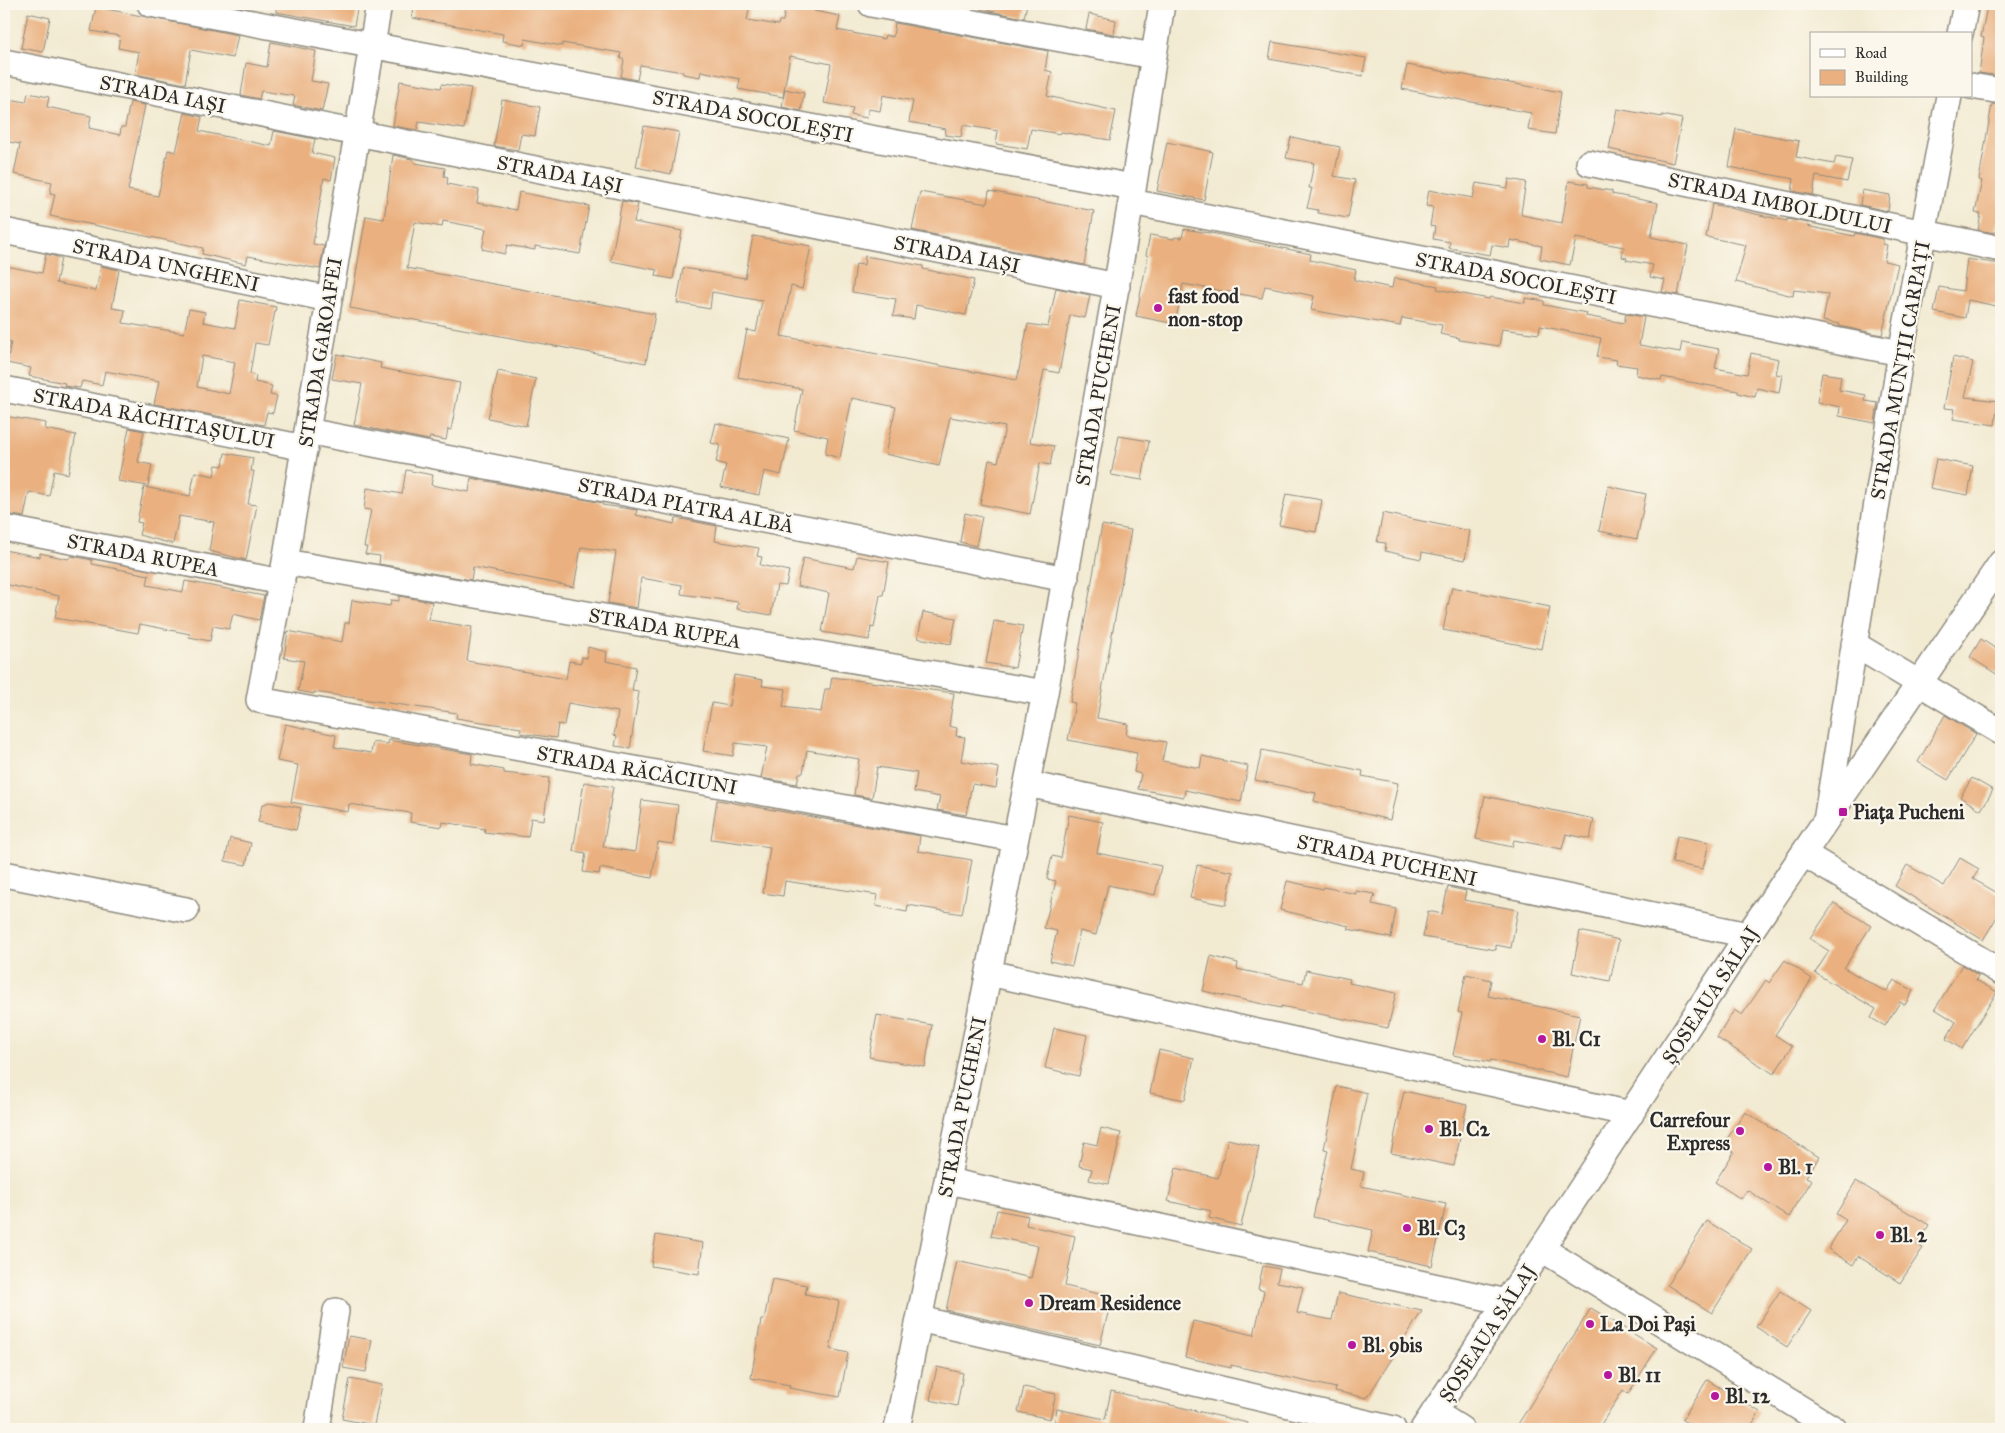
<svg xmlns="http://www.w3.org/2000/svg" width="2005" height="1433" viewBox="0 0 2005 1433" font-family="'IM FELL Great Primer',serif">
	<rect width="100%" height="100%" fill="#fbf7ec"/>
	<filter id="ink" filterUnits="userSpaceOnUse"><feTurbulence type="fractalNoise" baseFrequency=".02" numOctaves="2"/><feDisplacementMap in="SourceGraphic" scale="10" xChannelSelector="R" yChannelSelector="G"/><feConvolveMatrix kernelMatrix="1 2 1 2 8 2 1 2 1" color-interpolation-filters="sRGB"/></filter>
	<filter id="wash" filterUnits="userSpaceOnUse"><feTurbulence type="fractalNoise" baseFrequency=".0096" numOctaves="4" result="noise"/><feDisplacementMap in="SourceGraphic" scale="20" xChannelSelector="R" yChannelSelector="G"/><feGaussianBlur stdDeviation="1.12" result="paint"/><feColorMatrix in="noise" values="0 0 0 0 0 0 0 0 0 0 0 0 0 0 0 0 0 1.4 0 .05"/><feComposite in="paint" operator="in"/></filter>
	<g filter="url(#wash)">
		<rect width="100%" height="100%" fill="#f2ead1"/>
		<g id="blocks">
			<path fill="#eab07f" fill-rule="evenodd" d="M276,4H358L354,26L276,12Z
				M415,4H716L732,7L733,4H750L747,20L778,25L779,21H783L786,4H815L814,11L840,16L837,30L884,39L885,35L893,37L895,23L1048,51L1045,70L1052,72L1047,96L1116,111L1110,140L1061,132L1060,134L1031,129L1027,149L1016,147L996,144L998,131L963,125L961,137L945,135L946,129L909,122L913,101L883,95L880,111L868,109L867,118L851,115L853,108L824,103L831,64L790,56L783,97L738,89L740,79L701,71L700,77L683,74V72L640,65L637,80L621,77L624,60L620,58L621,53L562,43V46L525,39L524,45L502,41L503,34L412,18Z
				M981,4H1027L1024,18L980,9Z
				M96,7L238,35L233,58L191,50L185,84L135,74L139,52L118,48L120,36L91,31Z
				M1987,7L2001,10V76L1979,73L1984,38L1981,37Z
				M28,13L50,18L43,52L21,48Z
				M1089,14L1116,20L1114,34L1086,29Z
				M271,42L316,51L311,81L328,84L322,111L293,105L295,96L261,91L259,99L241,95L246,63L267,67Z
				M1272,42L1366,58L1363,76L1269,59Z
				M1407,65L1561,92L1555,134L1528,130L1531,113L1402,89Z
				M400,81L441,88L442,84L471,88L464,129L419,122L417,130L393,126Z
				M785,89L804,93L801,111L782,107Z
				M28,93L49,97L47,107L91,116L89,128L120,135L121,127H125L130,102L145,105L128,190L158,196L168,150L176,152L185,113L202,117L199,131L271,146L274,131L315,139L312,153L335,158L331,180L324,178L313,244L324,246L320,269L248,256L246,264L202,254L203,248L50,216L55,194L50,193L52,182L14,174L20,144L4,141V98L26,102Z
				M502,100L540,107L535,136L521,134L518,150L494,146Z
				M1992,104L2001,105V223L1997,222L1995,233L1978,230L1981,214L1975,213L1982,181L1979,180Z
				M1617,109L1662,117V115L1682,119L1673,163L1609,149Z
				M644,126L679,132L671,174L636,167Z
				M1736,129L1799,141L1796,157L1834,164L1836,157L1852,160L1847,182L1816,176L1813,195L1792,191L1794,179L1729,167Z
				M1291,137L1340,147L1334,176L1355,180L1348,218L1318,213V210L1307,208L1312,188H1309L1314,163L1286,158Z
				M1167,142L1213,152L1204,200L1157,191Z
				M393,155L412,159L415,163L445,168L444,176L448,177L447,184L479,190L477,203L516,210L519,192L589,206L580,254L535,246V250L507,245L505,254L482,249L486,229L443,221L442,227L415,222L407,268L655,314L646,363L350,308L366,216L384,219Z
				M1509,179L1526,182L1521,213L1522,215L1562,223L1569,181L1588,184V187L1612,191V194L1658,203L1651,237L1688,245L1678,295L1662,292L1665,280L1650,277L1653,265L1626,260L1627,258L1622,257L1624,247L1576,238L1570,265L1540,259L1542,246L1510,240L1509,248L1492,245L1490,255L1449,248L1450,242L1433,239L1435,227L1430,226L1433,207L1426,206L1429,190L1473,198L1476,183L1508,188Z
				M1862,190L1890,195L1888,211L1860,205Z
				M989,191L1094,211L1084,265L912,230L920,192L987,204Z
				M622,201L638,204L634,222L682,231L673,279L656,276L657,270L611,261Z
				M1712,204L1787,221V219L1808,223L1807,226L1854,236L1855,233L1883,239V244L1887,245L1884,261L1898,264L1882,335L1839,326L1840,324L1823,321L1828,294L1794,290L1793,296L1736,282L1746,245L1706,237Z
				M1184,229L1216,234L1311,254L1310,260L1356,270L1354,280L1387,287L1392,288L1394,278L1438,286L1437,289L1489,299L1490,297L1525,303V298L1544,301V305L1587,313L1586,316L1624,323L1626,314L1644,317L1639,345L1680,352L1682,342L1719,349L1715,368L1747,374L1751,353L1779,359L1776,374L1782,375L1779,393L1757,388L1755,397L1738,393V391L1662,377L1661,380L1636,375L1637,367L1616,364L1617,360L1597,357L1601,338L1540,326L1539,334L1502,329L1499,346L1459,340V338L1440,334L1442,325L1402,318L1400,326L1311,310L1314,296L1265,286L1262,298L1183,284L1175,324L1136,316L1148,256L1146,255L1150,235L1174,239L1175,237L1182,238Z
				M753,236L811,246L802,289L791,286L781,336L1017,380L1028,324L1048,327L1056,288L1090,295L1085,318L1070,315L1059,373L1044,370L1030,442L1054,446L1050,465L1040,463L1030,514L980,504L989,460L998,462L1005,427L950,417L939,466L885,454L896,407L852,398L840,458L825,454L828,437L794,430L802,389L738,377L747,330L756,332L762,301L712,292L710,309L677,303L683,268L745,278Z
				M46,254L61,258L56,283L96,291L101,266L119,270L112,308L125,310L123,323L184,333L189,309L205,312L203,322L235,328L240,300L276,307L268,345L255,343L250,374L256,376L255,382L272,386L270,395L277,396L273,413L267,412L264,425L154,404L159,381L105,371L102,385L82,381L80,388L64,386L65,383L29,376L31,368L7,363L11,342L4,340V275L6,266L42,273ZM202,356L235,362L229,394L197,387Z
				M865,256L923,266V269L974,280L966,315L916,305L914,319L893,316L896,299L852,292L856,264L864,265Z
				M1967,259L2001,264V307L1968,300L1965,318L1934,312L1939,287L1963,291Z
				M337,354L381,363L380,368L460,383L451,430L448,429L446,440L430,437L429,440L354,425L362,384L332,379Z
				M1953,357L1973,362L1965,397L1998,401L1995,425L1953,419L1955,409L1944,408Z
				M498,371L536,379L526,426L488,418Z
				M1822,373L1841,376L1839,390L1866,395L1865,401L1878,403L1875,423L1839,416L1840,407L1817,402Z
				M4,416L46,423L45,429L76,435L68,474L54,471L49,496L29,492L24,517L7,514L8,511L4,510Z
				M716,423L789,439L781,475L764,471L759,495L721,487L726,465L716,462L720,445L711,443Z
				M129,428L144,431L138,462L152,465L148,486L118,481Z
				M1119,436L1149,441L1142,480L1111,475Z
				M225,453L253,458L251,471H254L248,504L257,505L246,560L209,551L214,522L179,516L173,544L139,535L142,523L137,522L144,487L190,496L195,472L214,476L216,465L223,466Z
				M1936,459L1973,466L1968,495L1930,488Z
				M406,470L433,475L431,485L469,492L471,478L603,503L602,505L637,510L636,515L674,524L676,518L717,526L715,541L759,548L757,556L762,557L760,565L789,571L786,586L777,585L771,615L737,609L738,602L681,594L682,585L641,578L637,608L608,603L616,552L581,547L574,587L473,567L471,580L379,564L380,556L365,554L367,547H364L371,510L364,509L367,488L402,494Z
				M1608,486L1646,494L1637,539L1599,531Z
				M1286,494L1322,500L1316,532L1279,525Z
				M965,513L982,517L976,546L960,542Z
				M1383,513L1470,531L1465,560L1422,552L1421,559L1385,551L1386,543L1377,542Z
				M1102,525L1131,530L1097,718L1128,724L1126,735L1166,742L1162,761L1200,768L1202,756L1248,766L1241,802L1185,790L1184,797L1138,789L1141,774L1134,772L1137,753L1068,740L1075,703L1070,702Z
				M4,550L40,557V553L68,559L71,556L92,560V564L149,575L147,585L183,592L185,581L264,596L259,620L233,614L229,629L213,626L210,641L189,637L190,634L140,624L138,633L55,618L59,596L4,584Z
				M857,556L889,562L883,595H880L874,628L871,627L869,640L822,632L829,593L797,586L803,558L854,568Z
				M1452,587L1550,607L1542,649L1443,630Z
				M399,596L432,602L429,620L472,627L467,661L510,668V669L566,679L569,661L581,663L582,657L587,658L588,647L607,652L606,661L636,667L632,691L639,692L630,748L615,746L617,736L614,735L618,712L568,703L564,725L558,724L556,738L520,733L521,728L456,718L457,713L314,692V694L298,691L304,661L284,658L288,631L342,642L345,623H349L352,600L390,606L391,600L399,601Z
				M923,612L956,618L951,644L918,638Z
				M994,621L1023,626L1015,668L986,663Z
				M1981,639L2001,652V677L1970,657Z
				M734,675L763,680L762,686L786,689L783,707L821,712L825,689H830L832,677L954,693L949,726L957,728L956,736L965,737L961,761L999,768L996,788L972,784L966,815L937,810L940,797L914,792L917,773L877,767L872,798L854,795L859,759L807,750L803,773H799L797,784L761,778L767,747L735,743L733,756L703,751L712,703L729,706Z
				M1945,715L1976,734L1948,780L1918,762Z
				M285,724L336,735L334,747L371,753L373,742L388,744L389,740L472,754L471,764L504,770V773L549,778L544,820L531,818L528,837L484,832L485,829L443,822L442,827L410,822L411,813L349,804L348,812L291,802L298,765L277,761Z
				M1262,750L1363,771L1362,776L1398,783L1390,820L1314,801L1316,793L1255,780Z
				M1972,778L1993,790L1981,810L1960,797Z
				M584,782L613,787L603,847L635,852L642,800L678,805L673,844L658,842L652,878L600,868L599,874L583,872L586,853L573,851Z
				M1485,796L1594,819L1590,839L1566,834L1562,849L1514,840L1512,847L1476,839Z
				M717,800L920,836L918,851L972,860L962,914L908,905L907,912L876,906L878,895L785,881L783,896L763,893L770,847L711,839Z
				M269,802L301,808L296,830L258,822L262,805Z
				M1069,815L1103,822L1097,853L1161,866L1155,895L1108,885L1096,935L1080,931L1072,966L1050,961L1057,931L1044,928L1056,881L1047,879L1052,856L1061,858Z
				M1677,836L1709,842L1703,869L1672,863Z
				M230,838L251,843L246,865L225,861Z
				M1960,858L1979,869L1973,879L2001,895V910L1983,940L1895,886L1907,865L1944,886Z
				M1197,865L1233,872L1226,905L1190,898Z
				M1287,881L1323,889L1324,887L1356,894V891L1375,894L1372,904L1396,909L1391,938L1348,929L1349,926L1280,910Z
				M1448,887L1466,891L1464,900L1518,910L1511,948L1496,945V950L1423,937L1428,911L1442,914Z
				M1834,903L1871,926L1844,968L1886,992L1894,980L1913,991L1905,1005L1900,1002L1885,1026L1871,1018L1876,1009L1815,973L1829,951L1810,939Z
				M1580,931L1619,940L1610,981L1572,973Z
				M1211,956L1238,963L1237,969L1303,983L1306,970L1350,979L1349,983L1396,993L1388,1028L1281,1006V1008L1203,991Z
				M1785,960L1812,979L1775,1035L1792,1046L1774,1074L1717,1038L1734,1010L1742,1015L1766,980L1769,983Z
				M1962,965L1978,975L1976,980L1997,992L1962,1049L1946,1039L1956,1022L1935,1009Z
				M1466,974L1491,980L1488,996L1580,1015L1567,1077L1491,1060L1490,1062L1453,1055L1462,1013L1458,1012Z
				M877,1015L932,1025L925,1067L869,1057Z
				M1054,1028L1087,1035L1079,1076L1045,1068Z
				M1159,1050L1194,1058L1185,1100L1150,1093Z
				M1337,1086L1367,1093L1351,1169L1364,1172L1361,1186L1446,1204L1432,1266L1368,1252L1373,1230L1313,1217L1328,1150L1324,1149Z
				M1404,1091L1467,1105L1454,1166L1391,1153Z
				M1745,1112L1819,1157L1806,1177L1812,1180L1789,1217L1747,1190L1741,1199L1715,1182L1734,1152L1723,1145Z
				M1101,1128L1121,1133L1109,1184L1089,1180L1092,1169L1079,1166L1084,1142L1097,1145Z
				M1228,1139L1259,1147L1241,1226L1209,1218L1211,1211L1168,1201L1176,1168L1218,1178Z
				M1856,1181L1929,1225L1917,1245L1923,1248L1900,1283L1858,1256L1853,1265L1828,1249L1846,1220L1836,1214Z
				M997,1210L1028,1216L1026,1225L1075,1236L1065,1286L1112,1297L1100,1345L946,1310L957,1261L1031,1278L1038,1246L991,1236Z
				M1707,1221L1752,1249L1712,1313L1667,1285Z
				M656,1235L703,1243L699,1274L651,1266Z
				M1263,1266L1280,1269L1277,1282L1303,1287L1297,1313L1332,1320L1338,1293L1422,1311L1367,1398L1335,1391L1336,1388L1231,1365V1368L1185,1357L1193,1321L1254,1335L1264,1291L1258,1289Z
				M772,1279L807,1285L805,1294L839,1301L830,1349L848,1353L840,1397L789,1388L790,1385L751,1378L761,1320H764Z
				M1780,1291L1811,1311L1787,1347L1756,1327Z
				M1591,1308L1657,1348L1628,1394L1623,1390L1598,1429H1515Z
				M349,1336L372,1340L366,1372L343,1368Z
				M937,1367L963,1373L957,1406L930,1400Z
				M350,1379L382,1385L374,1425L342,1419Z
				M1707,1380L1760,1412L1749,1429H1686L1689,1424L1682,1420Z
				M1024,1387L1056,1394L1050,1419L1018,1412Z
				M1111,1391L1248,1423L1247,1429H1053L1057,1409L1105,1419Z"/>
		</g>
	</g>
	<g filter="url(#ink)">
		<use href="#blocks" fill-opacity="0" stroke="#8e8a7e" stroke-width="1"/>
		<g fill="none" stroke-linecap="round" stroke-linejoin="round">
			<defs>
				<path id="minor" d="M150,4L1133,187
					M379,4L285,562L259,700L1015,839
					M871,4L1153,56
					M1960,34L1966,4
					M4,62L1117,286
					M1971,86L2001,91
					M1589,163L2001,249
					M1131,202L1901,353
					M4,231L329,299
					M4,389L305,448
					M307,431L1066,579
					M4,528L282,582
					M285,562L1045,693
					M1854,644L2001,732
					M1027,784L1748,935
					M1827,815L1901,353L1949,96
					M1804,854L2001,972
					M4,874L186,910
					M989,973L1631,1114
					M948,1181L1507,1302
					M1542,1249L1834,1429
					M919,1319L1393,1429
					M1434,1412L1461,1429
					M317,1429L336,1311
					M897,1429L1045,693L1131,202L1162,4
					M1423,1429L1748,935L2001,563"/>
			</defs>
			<use href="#minor" stroke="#8e8a7e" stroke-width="28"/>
			<use href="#minor" stroke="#fff" stroke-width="25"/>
		</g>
	</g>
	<g fill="#b5179e" stroke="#fbf7ec" stroke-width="2">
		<circle cx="1158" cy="308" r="5"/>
		<rect x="1838" y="807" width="10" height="10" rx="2.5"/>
		<circle cx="1542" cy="1039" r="5"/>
		<circle cx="1429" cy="1129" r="5"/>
		<circle cx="1740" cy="1131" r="5"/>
		<circle cx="1768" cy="1167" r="5"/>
		<circle cx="1407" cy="1228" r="5"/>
		<circle cx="1880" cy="1235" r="5"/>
		<circle cx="1029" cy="1303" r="5"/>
		<circle cx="1590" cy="1324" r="5"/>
		<circle cx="1352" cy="1345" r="5"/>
		<circle cx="1608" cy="1375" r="5"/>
		<circle cx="1715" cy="1396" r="5"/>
	</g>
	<g text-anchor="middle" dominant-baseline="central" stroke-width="4.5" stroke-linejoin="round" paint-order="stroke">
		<g font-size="20" fill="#2b2b2b" stroke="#fbf7ec">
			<text transform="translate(163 94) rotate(11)">STRADA IAȘI</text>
			<text transform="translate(753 116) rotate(11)">STRADA SOCOLEȘTI</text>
			<text transform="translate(560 174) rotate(11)">STRADA IAȘI</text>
			<text transform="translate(1780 203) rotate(12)">STRADA IMBOLDULUI</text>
			<text transform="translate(957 254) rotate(11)">STRADA IAȘI</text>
			<text transform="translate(166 265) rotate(12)">STRADA UNGHENI</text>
			<text transform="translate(1516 278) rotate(11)">STRADA SOCOLEȘTI</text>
			<text transform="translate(320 352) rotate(-81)">STRADA GAROAFEI</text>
			<text transform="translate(1900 370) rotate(-80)">STRADA MUNȚII CARPAȚI</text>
			<text transform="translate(1098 395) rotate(-80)">STRADA PUCHENI</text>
			<text transform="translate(154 418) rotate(11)">STRADA RĂCHITAȘULUI</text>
			<text transform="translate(686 505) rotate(11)">STRADA PIATRA ALBĂ</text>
			<text transform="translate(143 555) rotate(11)">STRADA RUPEA</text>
			<text transform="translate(665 628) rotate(10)">STRADA RUPEA</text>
			<text transform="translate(637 770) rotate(10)">STRADA RĂCĂCIUNI</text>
			<text transform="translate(1387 860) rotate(12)">STRADA PUCHENI</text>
			<text transform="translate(1710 995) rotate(-57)">ȘOSEAUA SĂLAJ</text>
			<text transform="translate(962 1107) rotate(-79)">STRADA PUCHENI</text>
			<text transform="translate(1487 1333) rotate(-57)">ȘOSEAUA SĂLAJ</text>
		</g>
		<g font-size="20" font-weight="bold" fill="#2b2b2b" stroke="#fbf7ec" text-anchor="start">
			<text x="1168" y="296">fast food<tspan x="1168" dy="23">non-stop</tspan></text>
			<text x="1853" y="812">Piața Pucheni</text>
			<text x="1552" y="1039">Bl. C1</text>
			<text x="1730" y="1120" text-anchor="end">Carrefour<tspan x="1730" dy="23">Express</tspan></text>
			<text x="1439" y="1129">Bl. C2</text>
			<text x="1778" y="1167">Bl. 1</text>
			<text x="1417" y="1228">Bl. C3</text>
			<text x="1890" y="1235">Bl. 2</text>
			<text x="1039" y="1303">Dream Residence</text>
			<text x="1600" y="1324">La Doi Pași</text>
			<text x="1362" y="1345">Bl. 9bis</text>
			<text x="1618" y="1375">Bl. 11</text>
			<text x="1725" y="1396">Bl. 12</text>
		</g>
	</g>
	<rect width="2005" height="1433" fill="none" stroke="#fbf7ec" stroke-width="20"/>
	<rect x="1810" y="32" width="162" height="65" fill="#fbf7ec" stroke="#a8a59f"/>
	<rect x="1820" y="49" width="25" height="8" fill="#ffffff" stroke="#a8a59f"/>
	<text x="1855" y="58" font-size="15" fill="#2b2b2b">Road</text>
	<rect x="1820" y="70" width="25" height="15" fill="#eab07f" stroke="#a8a59f"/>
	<text x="1855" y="82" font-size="15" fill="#2b2b2b">Building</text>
</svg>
